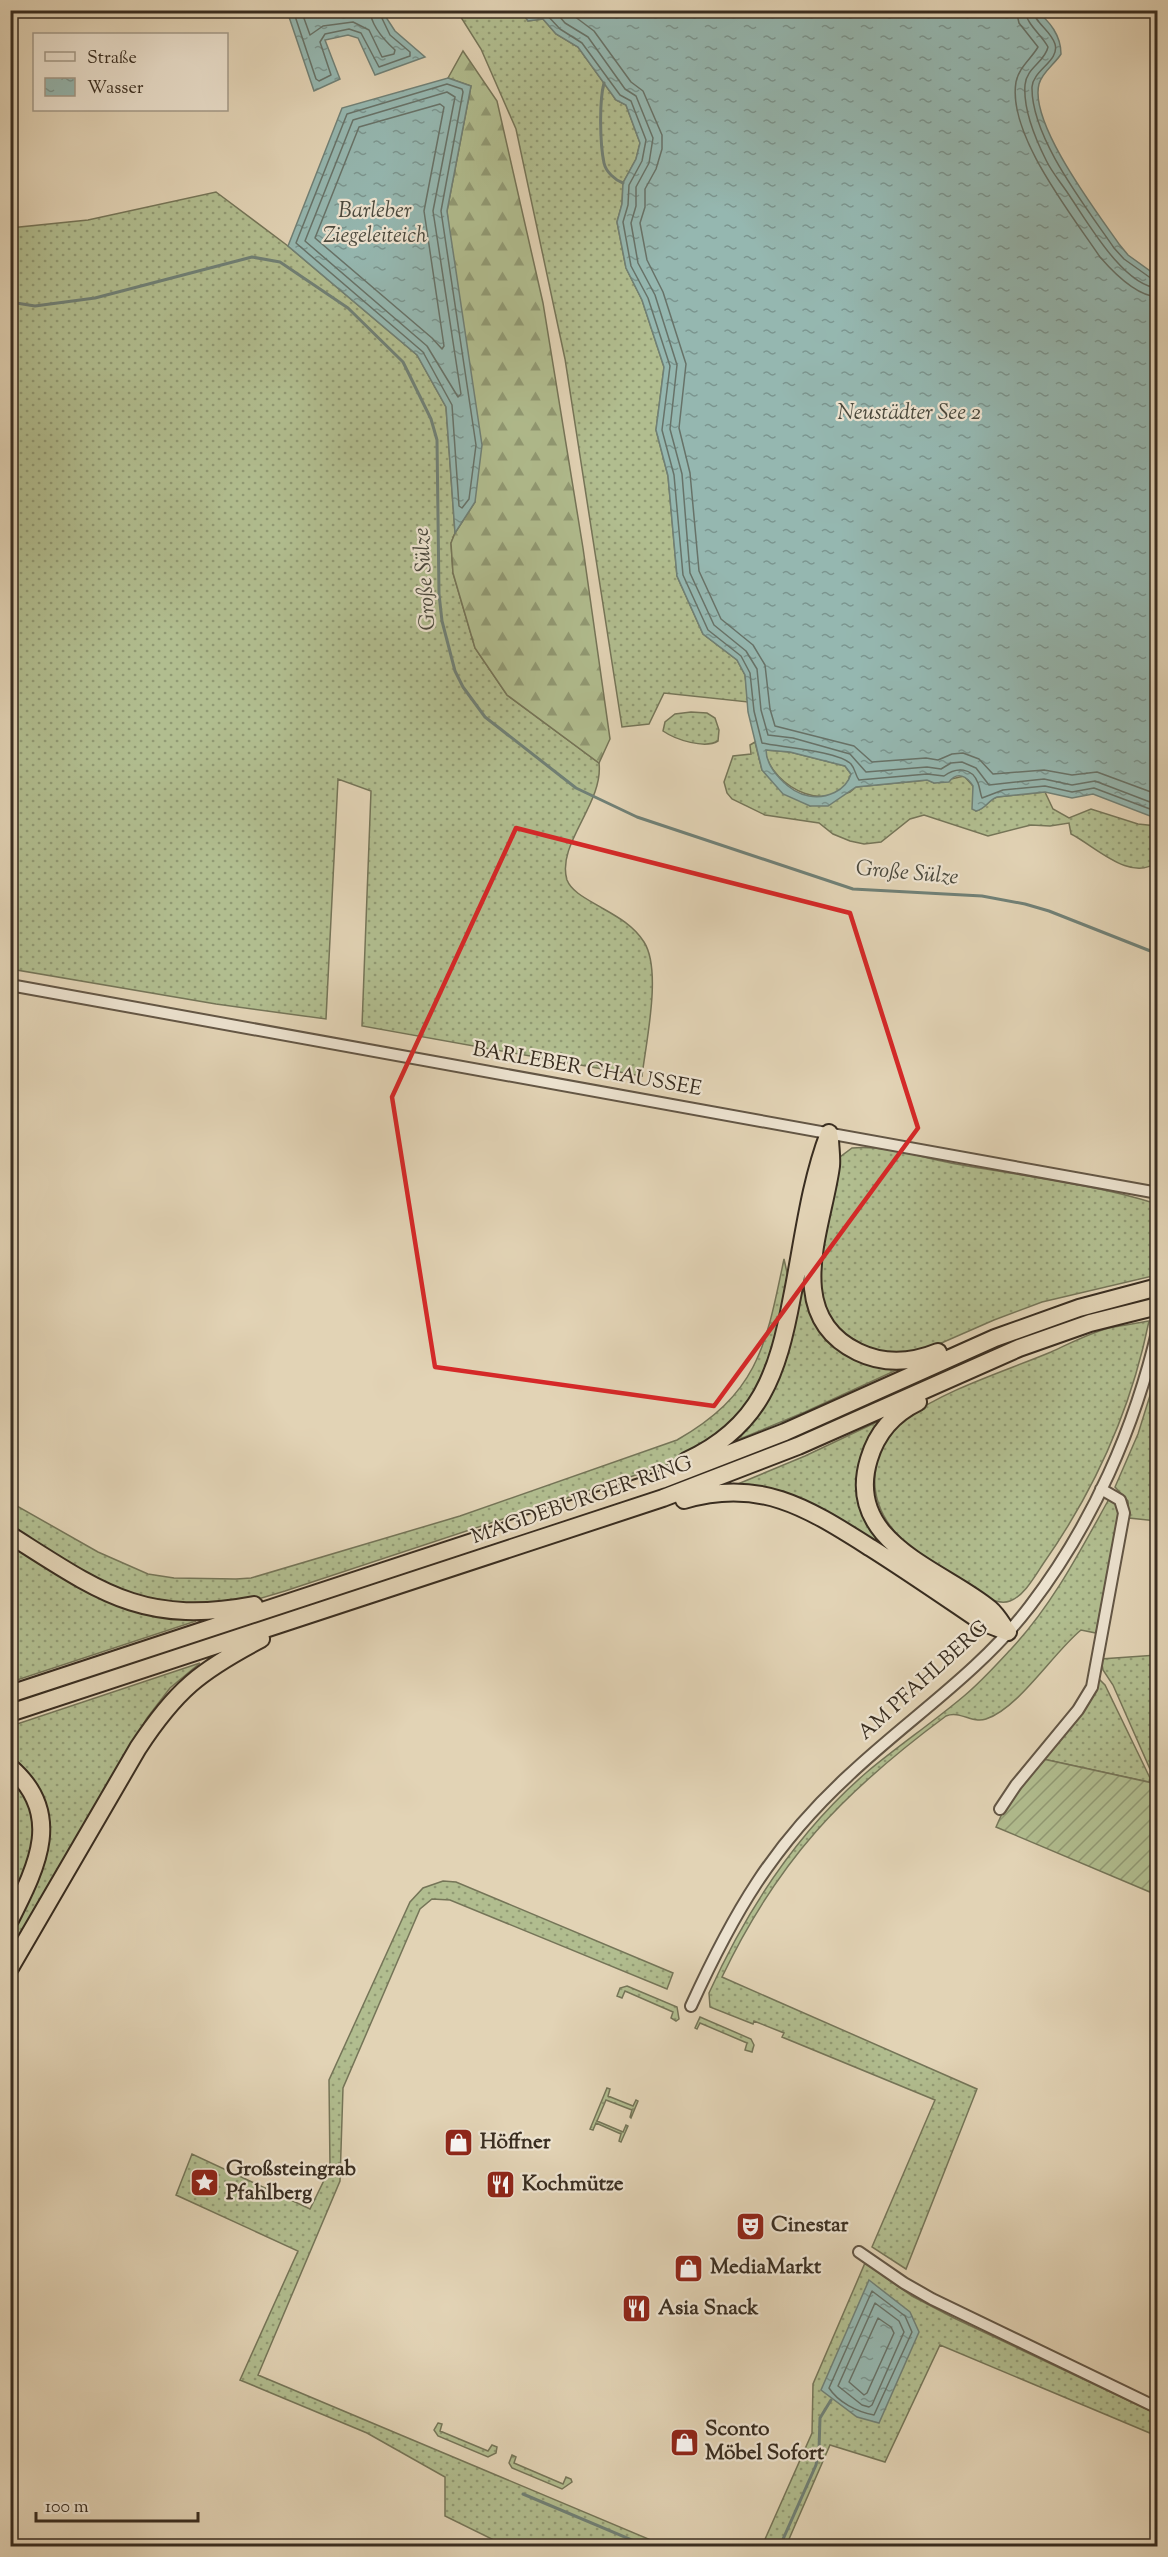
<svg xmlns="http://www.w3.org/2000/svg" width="1168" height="2557" viewBox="0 0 1168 2557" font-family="'Sorts Mill Goudy',serif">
	<defs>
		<pattern id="grass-dots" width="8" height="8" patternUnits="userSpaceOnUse" patternTransform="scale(1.5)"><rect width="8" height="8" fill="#b1bd8f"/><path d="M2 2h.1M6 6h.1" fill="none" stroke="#919a74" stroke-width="1.8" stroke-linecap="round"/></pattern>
		<pattern id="forest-firs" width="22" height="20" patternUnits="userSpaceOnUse" patternTransform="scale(1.5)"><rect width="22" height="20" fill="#b1bd8f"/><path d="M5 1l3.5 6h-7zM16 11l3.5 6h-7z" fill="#919a74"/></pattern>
		<pattern id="garden-furrows" width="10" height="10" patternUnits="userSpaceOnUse" patternTransform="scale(1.5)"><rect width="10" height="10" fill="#b1bd8f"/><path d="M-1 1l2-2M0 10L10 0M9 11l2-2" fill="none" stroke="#919a74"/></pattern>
		<pattern id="water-ripples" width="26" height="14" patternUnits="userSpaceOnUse" patternTransform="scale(1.5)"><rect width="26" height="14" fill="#95b7b0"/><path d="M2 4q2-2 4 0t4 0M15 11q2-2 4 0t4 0" fill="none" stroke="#7b958f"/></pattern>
	</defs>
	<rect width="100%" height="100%" fill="#e2d3b5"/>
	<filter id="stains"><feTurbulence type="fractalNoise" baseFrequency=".00333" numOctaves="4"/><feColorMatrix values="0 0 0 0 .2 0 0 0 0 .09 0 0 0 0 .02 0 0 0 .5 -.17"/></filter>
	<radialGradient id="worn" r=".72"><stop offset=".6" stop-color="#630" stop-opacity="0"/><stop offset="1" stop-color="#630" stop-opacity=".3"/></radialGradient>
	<path fill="url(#grass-dots)" stroke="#757558" stroke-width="1.5" d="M457,11H521L528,21L543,19L556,34L578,47L616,100L626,105L640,143L636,159L623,183L622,204L617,222L626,268L642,300L664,367L656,430L668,476L677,576L703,634L737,660L745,675L748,702L664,693L649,724L622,727L565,359L516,129L481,49Z
		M216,192L288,246L417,355L446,407L455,533L451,543L453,573L475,648L507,695L599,763C604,803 556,844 567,880C572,893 591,901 602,908C618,917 634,926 644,942C662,970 646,1042 642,1076L362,1026L371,791L338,779L326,1019L216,1004L11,969L10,228L88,220Z
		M691,712L707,713L715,718L719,730L718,741C705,749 676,740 663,731L665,722L675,714Z
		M755,742L762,770L810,806L850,792L856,787L928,780L934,783L964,776L973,786L976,811C986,808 988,800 997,797L1045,792L1053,809L1069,818L1091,809L1138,824L1157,826V862C1131,883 1095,846 1071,834L1069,823L1050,826L1031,825L988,836L924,815L910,819L881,842L864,844L850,841L833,834L819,823L765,815L732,799L727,793L724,782L733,756L751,754L750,745Z
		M765,750L790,752L845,766L851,774C838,819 770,789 765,750Z
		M852,1148C886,1145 923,1158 956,1164C1023,1176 1093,1184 1157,1204V1275L1042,1302L994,1320L930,1348L905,1354L879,1352L867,1347L843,1333L830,1317L822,1298L818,1272L840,1157Z
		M821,1162L819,1321L901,1368L805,1412L723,1446L764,1402Z
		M784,1259L790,1286L771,1369L736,1423L680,1460L663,1466L285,1591L248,1602L205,1608L125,1596L11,1531L10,1502L98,1552L148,1574L174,1578L236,1579L251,1578L460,1516L677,1440C759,1393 766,1345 784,1259Z
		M1149,1321C1131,1410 1095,1490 1043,1564C1035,1576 1024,1596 1010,1601C994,1607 974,1589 961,1581C921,1557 871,1528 875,1475C876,1459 882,1441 892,1428C895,1424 902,1421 906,1418C949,1388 1003,1372 1051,1352C1069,1344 1095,1330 1114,1327C1125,1325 1138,1323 1149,1321Z
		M1157,1373V1521L1129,1518L1128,1501L1115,1487L1138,1434Z
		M881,1420L860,1474L898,1555L849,1527L733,1486L805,1456Z
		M1109,1499L1116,1502L1119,1511L1096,1633L1081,1630C1053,1653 1019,1708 986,1719C972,1724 960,1710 946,1716C842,1793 778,1860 722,1977L977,2089L906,2269L872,2247L935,2100L782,2037L784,2033L754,2021L753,2024L710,2007L709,1993C747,1909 796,1833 867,1772C898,1746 932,1723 964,1696C981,1682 997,1664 1012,1648C1053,1604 1080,1551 1109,1499Z
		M10,1543L134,1610L158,1616L196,1621L11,1682Z
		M1157,1655V1776L1150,1769L1113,1685L1103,1670L1101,1659Z
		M200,1663L170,1688L147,1718L11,1953C10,1927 26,1908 36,1885C58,1839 53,1788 11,1756V1726Z
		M1098,1678L1105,1685L1150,1778L1149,1782L1043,1759Z
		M11,1777C49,1819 31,1856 11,1902Z
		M443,1881L456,1882L673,1973L667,1989L450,1900L432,1899L420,1909L343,2088L340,2181L258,2375L665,2546H506L445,2516V2477L367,2433L240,2380L298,2251L176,2195L192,2154L310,2209L330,2168L329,2080L410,1902L423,1888Z
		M627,1986L677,2007L679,2019L676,2021L671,2018L673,2012L625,1991L622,1998L617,1996L620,1988Z
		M700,2017L751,2039L754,2045L752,2052L745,2050L747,2043L700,2023L697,2029L695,2028Z
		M607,2088L610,2089L608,2096L633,2106L636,2100L638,2101L631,2118L630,2117L632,2110L606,2100L597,2121L623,2132L626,2125L628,2126L621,2142L619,2141L621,2134L596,2123L593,2130L590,2129Z
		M865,2263L912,2296L954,2318L1157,2414V2436L940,2345L885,2462L830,2445L786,2546H762L812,2433L813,2384Z
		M438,2423L442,2424L440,2431L488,2451L492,2445L497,2447L496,2453L488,2457L438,2436L434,2430Z
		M512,2455L516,2457L514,2463L563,2484L566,2477L571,2479L572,2482L562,2489L512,2468L509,2463Z"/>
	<path fill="url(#forest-firs)" stroke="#757558" stroke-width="1.5" d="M463,51L497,101L543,303L583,548L610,739L599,763L507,695L475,648L453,573L451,543L455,533L475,502L447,211L471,86L448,78Z"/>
	<path fill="url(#garden-furrows)" stroke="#757558" stroke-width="1.5" d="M1043,1759L1157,1784V1895L996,1827L1009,1798Z"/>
	<path fill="url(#water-ripples)" stroke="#708076" stroke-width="1.5" fill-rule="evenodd" d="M287,11H382L395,31L425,57L375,75L358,38L348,35L325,40L340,79L314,91Z
		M1036,11C1050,21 1061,36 1061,54C1055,64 1042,72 1039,84C1029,123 1096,211 1119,244L1128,255L1157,276V814L1150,816L1093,794L1072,798L1045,792L997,797C988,800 986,809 976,811L972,809L973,786C967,776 957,771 949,782L934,783L927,780L856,787L828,806H810L783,794L762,770L748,712L745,675L737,660L703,634L677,576L668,476L656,430L664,367L642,300L626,268L617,222L622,204L623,183L636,159L640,143L626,105L616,100L578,47L556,34L543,19L528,21L521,11ZM766,750L790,752L845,766L851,774C846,791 826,799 809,796C790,793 766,769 766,750Z
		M448,78L471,86L447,211L482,445L475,502L455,533L446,407L417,355L288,246L342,108Z
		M869,2280L910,2312L919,2332L879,2423L857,2417L821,2390Z"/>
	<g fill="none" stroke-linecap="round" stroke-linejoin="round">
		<path stroke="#677268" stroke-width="1.5" d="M293,10L316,79L319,81L331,75L320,42L325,34L349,29L361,33L379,67L410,56V52L390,35L378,10
			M301,10L310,35L323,26L353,22L369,30L382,57L394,54L395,50C384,40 371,26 370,10
			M528,10L532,14H546L560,29L582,43L620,95L631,101L646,140L642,161L629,185L628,205L623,222L631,266L648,298L670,366L662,430L674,475L683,575L708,630L741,656L750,673L754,711L762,743C780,747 839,751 851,764C856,770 855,775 859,780L927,774L944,776C956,767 972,767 978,783C980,788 980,793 982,798L1003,790L1045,786L1072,792L1094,788L1150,809H1158
			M554,10L565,23L588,37L625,89L636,96L653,138L649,163L636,187V206L631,223L638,263L655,295L677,365L670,429L682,474L690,573L714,625L746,651L757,669L761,710L768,735L793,738L850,754L866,772L927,767L941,769L951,763L962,762L976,768L989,785L1044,779L1072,785L1095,781L1150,802L1158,801
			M566,10L594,31L631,82L643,91L662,135V149L656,169L645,189V207L640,223L647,260L663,292L686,364L679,428L690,473L699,571L721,619L753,645L765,665L770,709L775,726L854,746L872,762L926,758L938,760L952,754L963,753L979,759L993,774L1044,770L1072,775L1097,772L1151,792H1158
			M1016,10L1019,23L1038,47C1031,59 1019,67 1016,82C1007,134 1072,215 1100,257C1113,272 1136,296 1158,297
			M1025,10C1026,24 1042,35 1048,47C1045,62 1026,68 1025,85C1023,110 1035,138 1046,160C1052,173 1063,185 1071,198C1088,223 1124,286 1158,288
			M1033,10C1034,22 1051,31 1055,44C1060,61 1033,70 1032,87C1031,138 1086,207 1114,248L1124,259L1152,279L1158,280
			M447,84L462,89L463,92L441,211L476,445L469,499L462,508L459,506L452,405L423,352L296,243L347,114Z
			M447,92L455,97L433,211L461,394L458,397L427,346L305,241L353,120Z
			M440,104L444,107L424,211L444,346L442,349L432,338L315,238L359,127Z
			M872,2291L905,2316L912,2332L874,2415C857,2412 838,2402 829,2388Z
			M875,2303L899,2321L904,2332L872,2405L869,2407L862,2405L838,2386Z
			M878,2318L891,2327L894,2333L867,2393L864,2395L849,2382Z"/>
		<path stroke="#708076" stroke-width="3" d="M604,83C599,102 600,144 604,163C606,172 615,180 623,183
			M10,302L35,306L95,298L252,257L280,262L348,308L403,362L431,419L437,440L439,594L442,621L455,671L463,687L485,717L576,788L637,817L853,889L982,896L1025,904L1049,911L1158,954
			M523,2494L646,2546
			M780,2546L816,2465L819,2449L820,2418L831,2400"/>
		<defs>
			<path id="minor" d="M10,985L1158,1193
				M1000,1809L1016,1785L1078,1710L1092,1687L1124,1513L1120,1500L1101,1489
				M691,2006C733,1914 772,1846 848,1776C908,1719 979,1673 1030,1606C1092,1525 1135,1428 1158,1328
				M859,2252L904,2283L932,2299L1158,2408"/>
			<path id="highway" d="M830,1138C830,1147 832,1157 831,1166C823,1227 781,1315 858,1352C885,1365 911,1363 938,1352
				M918,1402C893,1414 877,1432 869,1459C843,1543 942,1569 990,1609C997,1615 1002,1624 1007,1631
				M686,1461C761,1427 778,1372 792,1297C803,1243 809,1185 829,1133
				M684,1500C761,1477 809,1509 871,1548C909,1572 945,1597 982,1622L1008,1632
				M10,1535C100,1592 143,1626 254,1605
				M10,1694L661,1480L785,1432L995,1338L1079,1308L1158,1287
				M10,1713L663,1498L798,1446L1019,1348L1090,1323L1158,1306
				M10,1767C65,1814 36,1868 10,1920
				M10,1968L138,1748C176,1690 200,1671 261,1639"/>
		</defs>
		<use href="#minor" stroke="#635645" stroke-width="14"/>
		<use href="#highway" stroke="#392d20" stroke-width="20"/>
		<use href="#minor" stroke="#ece2cf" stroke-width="10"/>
		<use href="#highway" stroke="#e2d3b5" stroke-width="16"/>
	</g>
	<path fill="none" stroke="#d62828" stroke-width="4.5" stroke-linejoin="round" d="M516,828L850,913L918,1128L714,1406L435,1367L392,1097Z"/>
	<defs>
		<symbol id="shop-square" viewBox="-11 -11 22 22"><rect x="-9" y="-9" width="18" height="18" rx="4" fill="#8f2418" stroke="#ece2cf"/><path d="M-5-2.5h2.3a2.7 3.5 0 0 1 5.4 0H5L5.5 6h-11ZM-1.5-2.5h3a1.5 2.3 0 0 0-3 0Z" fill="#fff"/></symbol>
		<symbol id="sight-square" viewBox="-11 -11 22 22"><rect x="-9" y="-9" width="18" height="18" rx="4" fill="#8f2418" stroke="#ece2cf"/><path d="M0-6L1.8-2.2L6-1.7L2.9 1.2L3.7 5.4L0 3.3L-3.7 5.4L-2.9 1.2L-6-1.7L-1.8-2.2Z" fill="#fff"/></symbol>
		<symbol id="restaurant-square" viewBox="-11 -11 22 22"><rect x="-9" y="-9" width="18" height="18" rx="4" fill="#8f2418" stroke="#ece2cf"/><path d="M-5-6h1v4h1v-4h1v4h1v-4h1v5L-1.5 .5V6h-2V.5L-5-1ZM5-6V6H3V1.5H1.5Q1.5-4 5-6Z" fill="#fff"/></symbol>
		<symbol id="theatre-square" viewBox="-11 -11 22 22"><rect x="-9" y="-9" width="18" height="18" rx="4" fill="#8f2418" stroke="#ece2cf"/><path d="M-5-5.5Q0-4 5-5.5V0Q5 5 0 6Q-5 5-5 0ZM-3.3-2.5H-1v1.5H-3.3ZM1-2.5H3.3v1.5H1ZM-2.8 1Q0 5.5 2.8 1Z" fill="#fff"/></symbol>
	</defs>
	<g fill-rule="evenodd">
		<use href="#shop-square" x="442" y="2126" width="33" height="33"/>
		<use href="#sight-square" x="188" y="2166" width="33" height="33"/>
		<use href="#restaurant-square" x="484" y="2168" width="33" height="33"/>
		<use href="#theatre-square" x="734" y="2210" width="33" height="33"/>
		<use href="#shop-square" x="672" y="2252" width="33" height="33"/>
		<use href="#restaurant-square" x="620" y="2292" width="33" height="33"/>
		<use href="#shop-square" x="668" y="2426" width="33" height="33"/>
	</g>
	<g text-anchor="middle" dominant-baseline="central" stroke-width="4.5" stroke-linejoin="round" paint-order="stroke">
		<g font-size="21" fill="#392d20" stroke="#ece2cf">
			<text transform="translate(587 1070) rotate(10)">BARLEBER CHAUSSEE</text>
			<text transform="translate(582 1501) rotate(-19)">MAGDEBURGER RING</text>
			<text transform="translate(924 1681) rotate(-42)">AM PFAHLBERG</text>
		</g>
		<g font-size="21" font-weight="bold" fill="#392d20" stroke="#ece2cf" text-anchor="start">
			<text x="480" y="2143">Höffner</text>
			<text x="226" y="2170">Großsteingrab<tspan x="226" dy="24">Pfahlberg</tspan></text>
			<text x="522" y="2185">Kochmütze</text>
			<text x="771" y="2226">Cinestar</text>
			<text x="710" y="2268">MediaMarkt</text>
			<text x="658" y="2309">Asia Snack</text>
			<text x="705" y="2430">Sconto<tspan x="705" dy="24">Möbel Sofort</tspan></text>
		</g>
		<g font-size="22" font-style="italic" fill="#4b493d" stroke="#ece2cf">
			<text x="375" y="212">Barleber<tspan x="375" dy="25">Ziegeleiteich</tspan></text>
			<text x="909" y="414">Neustädter See 2</text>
			<text transform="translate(426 579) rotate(-94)">Große Sülze</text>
			<text transform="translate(907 874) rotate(5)">Große Sülze</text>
		</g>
	</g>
	<rect width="1168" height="2557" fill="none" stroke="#e2d3b5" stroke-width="36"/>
	<rect x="12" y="12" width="1144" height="2533" fill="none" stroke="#392d20" stroke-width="3"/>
	<rect x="18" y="18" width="1132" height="2521" fill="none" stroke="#392d20" stroke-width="1.5"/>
	<rect x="33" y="33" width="195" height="78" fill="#ece2cf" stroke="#a49a89" stroke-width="1.5"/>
	<rect x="45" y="52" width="30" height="9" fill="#ece2cf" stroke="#a49a89" stroke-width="1.5"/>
	<text x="87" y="63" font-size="18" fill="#392d20">Straße</text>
	<rect x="45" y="78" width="30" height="18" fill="url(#water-ripples)" stroke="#a49a89" stroke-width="1.5"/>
	<text x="87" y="93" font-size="18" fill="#392d20">Wasser</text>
	<path d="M36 2512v9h162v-9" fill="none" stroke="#392d20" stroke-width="3"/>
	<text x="45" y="2512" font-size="18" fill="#392d20" stroke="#ece2cf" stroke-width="4.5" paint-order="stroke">100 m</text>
	<rect width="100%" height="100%" filter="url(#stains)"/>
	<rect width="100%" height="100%" fill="url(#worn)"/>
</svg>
